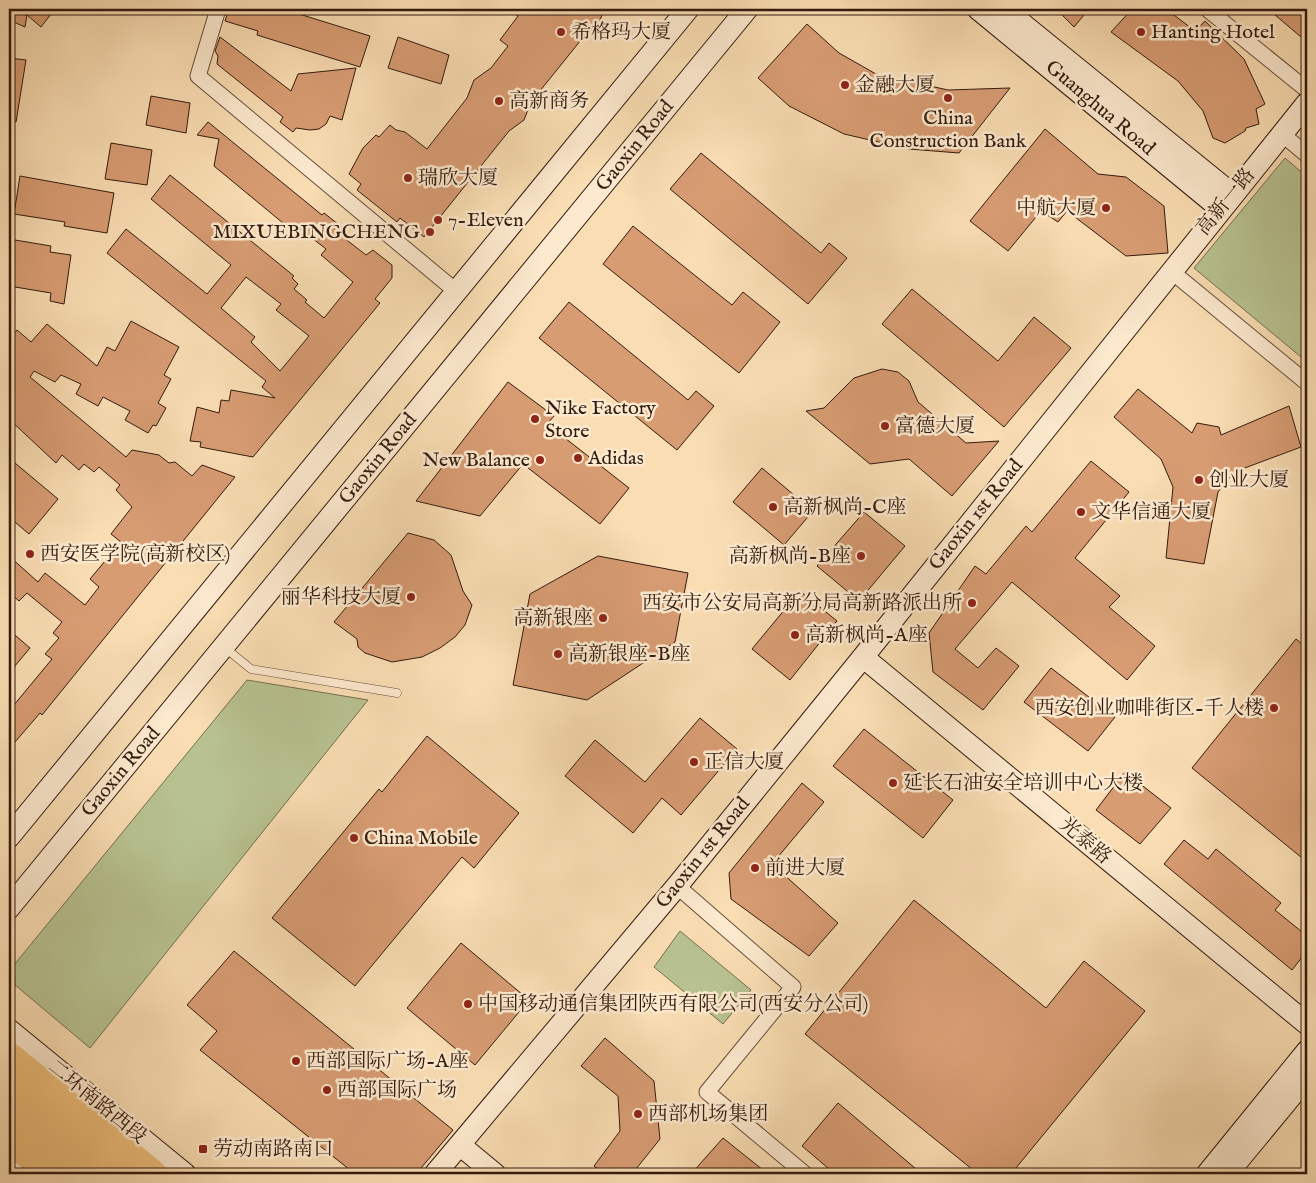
<svg xmlns="http://www.w3.org/2000/svg" width="1316" height="1183" viewBox="0 0 1316 1183" font-family="'IM FELL English','Noto Serif SC',serif">
	<rect width="100%" height="100%" fill="#faddb3"/>
	<filter id="stains"><feTurbulence type="fractalNoise" baseFrequency=".004" numOctaves="4"/><feColorMatrix values="0 0 0 0 .2 0 0 0 0 .09 0 0 0 0 .02 0 0 0 .5 -.17"/></filter>
	<radialGradient id="worn" r=".72"><stop offset=".6" stop-color="#630" stop-opacity="0"/><stop offset="1" stop-color="#630" stop-opacity=".3"/></radialGradient>
	<path fill="#b8c291" stroke="#756e50" d="M1285,158L1307,177V362L1194,268Z
		M247,680L368,700L90,1048L15,985L14,965Z
		M680,931L751,990L723,1024L654,967Z"/>
	<path fill="#d89c73" stroke="#321b0f" fill-rule="evenodd" d="M9,9H55L41,27L27,15L25,27L9,20Z
		M229,9H283L370,36L360,67L257,35L258,31L225,21Z
		M509,9H604L597,29L581,40L531,102L524,120L509,131L424,237L400,218L397,222L357,190L361,184L349,174L363,148L376,135L379,137L390,125L396,130L405,132L427,149L467,98L474,80L491,68L508,46L500,40L518,16Z
		M1056,9H1089L1074,27Z
		M1132,9H1166L1195,31L1205,21L1244,59L1265,104L1256,109L1259,124L1246,128L1245,131L1225,143L1213,138L1203,111L1178,81L1111,32Z
		M1268,9H1307V42Z
		M807,24L839,53L876,74L948,90L1010,88L959,153L909,149L844,134L789,106L758,78Z
		M220,37L291,91L298,74L356,68L342,120L330,116L326,124L319,129L310,130L296,128L293,132L280,122L283,117L217,64L218,56L215,51Z
		M398,37L449,55L441,84L388,68Z
		M9,58L26,60L16,122L9,121Z
		M151,96L190,103L186,133L146,125Z
		M208,122L322,215L324,213L343,228L339,234L366,255L373,250L392,265V278L375,299L380,303L253,457L200,447L201,442L190,441L197,407L219,413L221,400L229,401L231,390L275,398L262,387L266,381L107,253L126,229L207,294L231,265L151,199L170,175L294,276L292,278L298,284L294,289L307,300L305,302L324,318L353,282L321,255L326,249L293,223L289,228L214,166L219,139L197,135ZM246,277L281,304L276,310L309,336L280,371L251,342L255,337L221,308Z
		M1045,129L1098,174L1126,177L1164,206L1168,253L1126,256L1067,211L1058,222L1041,211L1008,251L970,221Z
		M111,143L152,150L147,185L105,179Z
		M701,153L821,253L829,243L847,258L808,304L670,189Z
		M20,176L114,193L107,233L64,226L65,222L14,214Z
		M633,226L732,305L743,292L780,322L739,373L603,264Z
		M9,239L51,246L50,252L71,255L64,304L50,301L51,293L9,286Z
		M912,289L998,361L1034,317L1071,348L1004,427L882,324Z
		M569,302L688,400L696,391L714,406L677,450L539,338Z
		M131,321L179,347L164,375L171,379L158,403L166,408L156,426L153,425L148,433L125,420L130,411L103,397L98,406L76,394L81,384L61,375L55,382L34,371L30,377L126,457L132,450L159,455L169,463L175,462L192,476L202,465L235,477L42,715L40,713L9,749V711L52,659L45,654L59,638L53,633L62,622L27,593L19,601L9,592V556L38,582L45,573L85,605L99,587L90,579L121,542L111,534L132,507L116,490L120,485L99,467L94,472L84,464L79,470L62,455L56,463L9,419V340L17,330L31,342L47,324L97,366L107,347L115,351Z
		M882,369L898,372L909,381L918,402L966,443L999,441L952,496L909,459L870,464L806,411L824,408L854,378Z
		M508,382L554,416L547,424L629,488L600,524L523,464L480,516L416,501Z
		M1138,389L1192,433L1197,423L1219,427L1221,435L1289,406L1301,447L1234,472L1218,492L1204,564L1166,558L1173,487L1161,459L1114,417Z
		M9,458L58,499L29,534L9,517Z
		M1091,461L1129,492L1075,558L1120,596L1109,607L1155,646L1127,680L1012,582L955,649L978,668L996,648L1019,666L983,710L933,672L929,633L975,566L986,574L1026,526L1032,532Z
		M762,468L813,511L784,545L733,502Z
		M864,512L905,546L859,601L817,566Z
		M408,533L434,540L451,555L463,591L472,605L465,625L455,637L440,648L422,657L392,662L365,653L358,647L357,639L334,622Z
		M598,556L688,573L675,642L587,700L513,685L530,594Z
		M800,591L837,621L790,680L752,649Z
		M9,630L30,648L9,673Z
		M1296,639L1307,648V862L1192,768Z
		M1051,668L1115,717L1088,751L1024,702Z
		M700,718L737,749L681,815L662,798L633,833L565,776L595,740L645,782Z
		M864,729L953,800L923,838L833,766Z
		M427,736L519,813L474,868L462,857L355,986L272,918L379,789L382,792Z
		M1125,772L1171,808L1140,844L1096,810Z
		M802,783L824,802L772,864L838,923L809,956L731,899L729,873Z
		M1184,840L1208,859L1216,849L1281,903L1275,910L1307,936V951L1292,970L1164,864Z
		M914,900L1046,1008L1084,961L1145,1011L1011,1174H978L805,1034Z
		M461,943L529,1000L475,1065L407,1008Z
		M234,951L453,1130L416,1174H355L200,1050L217,1031L187,1005Z
		M605,1038L654,1081L660,1139L632,1174H604L594,1166L620,1131L618,1096L581,1066Z
		M838,1103L922,1174H835L802,1146Z
		M723,1138L768,1174H691Z"/>
	<g fill="none" stroke-linecap="round" stroke-linejoin="round">
		<defs>
			<path id="lane" d="M224,647L251,669L397,693"/>
			<path id="street" d="M218,9L198,76L457,292
				M1207,9L1307,90
				M1282,134L1307,155
				M1171,271L1307,383
				M677,886L793,987L707,1092L805,1174"/>
			<path id="secondary" d="M978,9L1221,209
				M1004,9L1233,195
				M863,657L1307,1024
				M9,837L688,9
				M9,908L747,9
				M9,1030L185,1174
				M460,1145L495,1174
				M9,1170L14,1174
				M435,1174L677,886L863,657L1307,103
				M1207,1174L1307,1051
				M1227,1174L1307,1077"/>
			<path id="highway" d="M9,1056L153,1174
				M9,1083L120,1174
				M9,1110L87,1174
				M9,1145L17,1147L57,1174"/>
		</defs>
		<use href="#lane" stroke="#644c38" stroke-width="9"/>
		<use href="#street" stroke="#644c38" stroke-width="17"/>
		<use href="#secondary" stroke="#321b0f" stroke-width="23"/>
		<use href="#highway" stroke="#321b0f" stroke-width="29"/>
		<use href="#lane" stroke="#fce9ce" stroke-width="8"/>
		<use href="#street" stroke="#fce9ce" stroke-width="15"/>
		<use href="#secondary" stroke="#fce9ce" stroke-width="21"/>
		<use href="#highway" stroke="#edbe7a" stroke-width="28"/>
	</g>
	<g fill="#8f2418" stroke="#fce9ce" stroke-width="2">
		<circle cx="561" cy="32" r="5"/>
		<circle cx="1141" cy="32" r="5"/>
		<circle cx="845" cy="85" r="5"/>
		<circle cx="948" cy="98" r="5"/>
		<circle cx="499" cy="101" r="5"/>
		<circle cx="408" cy="178" r="5"/>
		<circle cx="1106" cy="208" r="5"/>
		<circle cx="438" cy="220" r="5"/>
		<circle cx="430" cy="232" r="5"/>
		<circle cx="535" cy="419" r="5"/>
		<circle cx="885" cy="426" r="5"/>
		<circle cx="578" cy="458" r="5"/>
		<circle cx="540" cy="460" r="5"/>
		<circle cx="1199" cy="480" r="5"/>
		<circle cx="773" cy="507" r="5"/>
		<circle cx="1081" cy="512" r="5"/>
		<circle cx="30" cy="554" r="5"/>
		<circle cx="861" cy="556" r="5"/>
		<circle cx="411" cy="597" r="5"/>
		<circle cx="972" cy="603" r="5"/>
		<circle cx="603" cy="618" r="5"/>
		<circle cx="795" cy="635" r="5"/>
		<circle cx="558" cy="654" r="5"/>
		<circle cx="1274" cy="708" r="5"/>
		<circle cx="694" cy="762" r="5"/>
		<circle cx="893" cy="783" r="5"/>
		<circle cx="354" cy="838" r="5"/>
		<circle cx="755" cy="868" r="5"/>
		<circle cx="468" cy="1004" r="5"/>
		<circle cx="296" cy="1061" r="5"/>
		<circle cx="327" cy="1090" r="5"/>
		<circle cx="638" cy="1114" r="5"/>
		<rect x="198" y="1144" width="10" height="10" rx="2.5"/>
	</g>
	<g text-anchor="middle" dominant-baseline="central" stroke-width="5" stroke-linejoin="round" paint-order="stroke">
		<g font-size="20" fill="#321b0f" stroke="#fce9ce" text-anchor="start">
			<text x="571" y="32">希格玛大厦</text>
			<text x="1151" y="32">Hanting Hotel</text>
			<text x="855" y="85">金融大厦</text>
			<text x="509" y="101">高新商务</text>
			<text x="948" y="118" text-anchor="middle">China<tspan x="948" dy="23">Construction Bank</tspan></text>
			<text x="418" y="178">瑞欣大厦</text>
			<text x="1096" y="208" text-anchor="end">中航大厦</text>
			<text x="448" y="220">7-Eleven</text>
			<text x="420" y="232" text-anchor="end">MIXUEBINGCHENG</text>
			<text x="545" y="408">Nike Factory<tspan x="545" dy="23">Store</tspan></text>
			<text x="895" y="426">富德大厦</text>
			<text x="588" y="458">Adidas</text>
			<text x="530" y="460" text-anchor="end">New Balance</text>
			<text x="1209" y="480">创业大厦</text>
			<text x="783" y="507">高新枫尚-C座</text>
			<text x="1091" y="512">文华信通大厦</text>
			<text x="40" y="554">西安医学院(高新校区)</text>
			<text x="851" y="556" text-anchor="end">高新枫尚-B座</text>
			<text x="401" y="597" text-anchor="end">丽华科技大厦</text>
			<text x="962" y="603" text-anchor="end">西安市公安局高新分局高新路派出所</text>
			<text x="593" y="618" text-anchor="end">高新银座</text>
			<text x="805" y="635">高新枫尚-A座</text>
			<text x="568" y="654">高新银座-B座</text>
			<text x="1264" y="708" text-anchor="end">西安创业咖啡街区-千人楼</text>
			<text x="704" y="762">正信大厦</text>
			<text x="903" y="783">延长石油安全培训中心大楼</text>
			<text x="364" y="838">China Mobile</text>
			<text x="765" y="868">前进大厦</text>
			<text x="478" y="1004">中国移动通信集团陕西有限公司(西安分公司)</text>
			<text x="306" y="1061">西部国际广场-A座</text>
			<text x="337" y="1090">西部国际广场</text>
			<text x="648" y="1114">西部机场集团</text>
			<text x="213" y="1149">劳动南路南口</text>
		</g>
		<g font-size="20" fill="#321b0f" stroke="#fce9ce">
			<text transform="translate(1100 108) rotate(40)">Guanghua Road</text>
			<text transform="translate(635 146) rotate(-51)">Gaoxin Road</text>
			<text transform="translate(1226 202) rotate(-51)">高新一路</text>
			<text transform="translate(378 459) rotate(-51)">Gaoxin Road</text>
			<text transform="translate(976 515) rotate(-51)">Gaoxin 1st Road</text>
			<text transform="translate(121 772) rotate(-50)">Gaoxin Road</text>
			<text transform="translate(1085 841) rotate(40)">光泰路</text>
			<text transform="translate(703 853) rotate(-51)">Gaoxin 1st Road</text>
			<text transform="translate(97 1102) rotate(39)">二环南路西段</text>
		</g>
	</g>
	<rect width="1316" height="1183" fill="none" stroke="#faddb3" stroke-width="30"/>
	<rect x="10" y="10" width="1296" height="1163" fill="none" stroke="#321b0f" stroke-width="2.5"/>
	<rect x="15" y="15" width="1286" height="1153" fill="none" stroke="#321b0f"/>
	<rect width="100%" height="100%" filter="url(#stains)"/>
	<rect width="100%" height="100%" fill="url(#worn)"/>
</svg>
